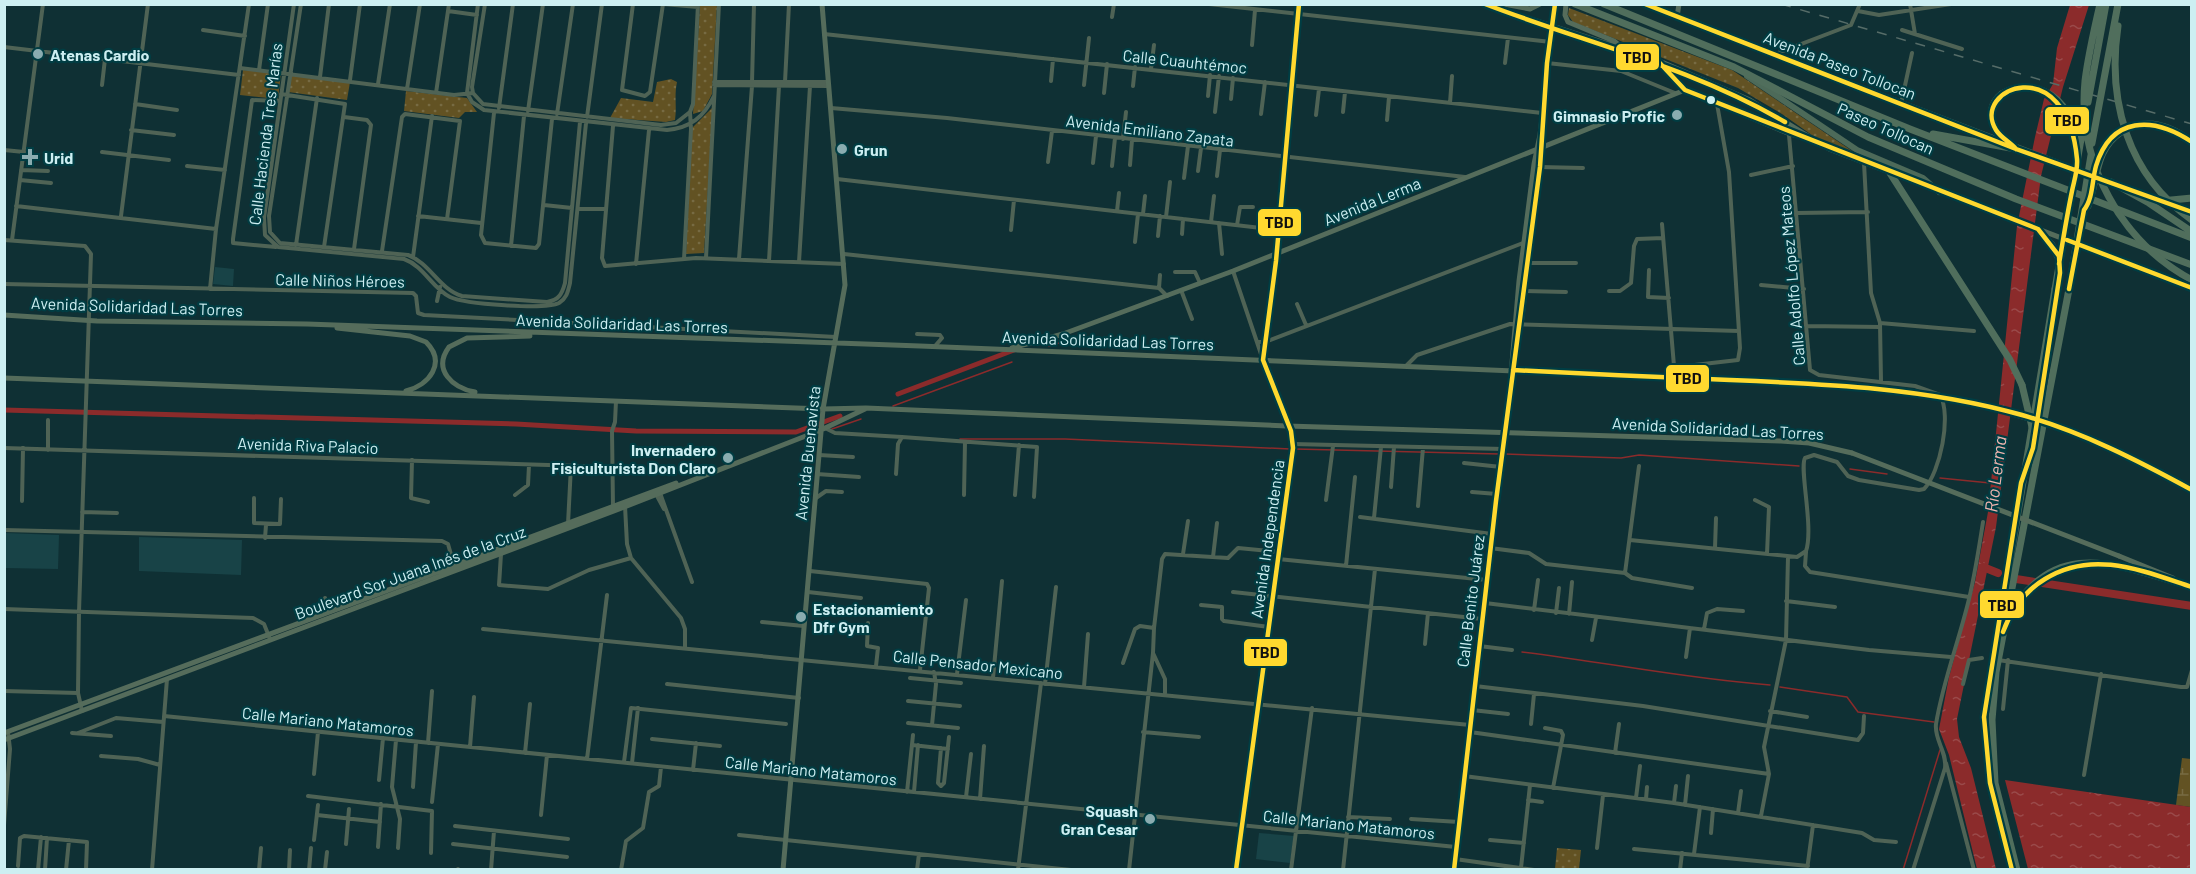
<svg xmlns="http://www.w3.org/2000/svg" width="2196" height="874" viewBox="0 0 2196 874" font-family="Barlow,sans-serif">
	<defs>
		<pattern id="wetland-marsh" width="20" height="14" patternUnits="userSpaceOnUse" patternTransform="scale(1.5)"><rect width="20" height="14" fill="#625223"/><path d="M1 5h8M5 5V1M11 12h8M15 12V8" fill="none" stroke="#776b43"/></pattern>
		<pattern id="park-dots" width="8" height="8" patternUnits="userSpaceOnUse" patternTransform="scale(1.5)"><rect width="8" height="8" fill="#625223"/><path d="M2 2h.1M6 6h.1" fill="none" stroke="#776b43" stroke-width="1.8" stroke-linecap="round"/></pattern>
		<pattern id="water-ripples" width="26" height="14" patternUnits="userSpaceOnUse" patternTransform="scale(1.5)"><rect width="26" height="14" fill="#8b2b2b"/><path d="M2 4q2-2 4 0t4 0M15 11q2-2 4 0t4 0" fill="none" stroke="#9a4a4a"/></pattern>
	</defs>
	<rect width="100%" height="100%" fill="#0f3034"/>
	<path fill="#184347" d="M215,267L234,269L233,286L213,284Z
		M5,533L59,535L58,569L5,568Z
		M139,537L242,540L241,575L139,571Z
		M1259,833L1294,836L1290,863L1256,859Z"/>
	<path fill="url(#wetland-marsh)" d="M2182,758L2191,759V807L2176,805Z"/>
	<path fill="url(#park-dots)" d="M700,5H717L712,94L703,111L693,114Z
		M1569,8L1732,70L1864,159L1826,145L1782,114L1738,88L1573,22L1568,15Z
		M243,70L281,74L278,99L240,95Z
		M291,74L350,82L347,100L288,92Z
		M671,79L677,82C674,96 677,106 675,120L666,122L610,118L621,98L653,102L657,82Z
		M406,91L467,98L477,112H465L459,118L404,111Z
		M713,107L704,253L686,254L692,128Z
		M1557,848L1581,850L1579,869H1555Z"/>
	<path fill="url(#water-ripples)" d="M2070,5H2089L2063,87L2041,176L1996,527L1957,719L1959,737L1971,768L1996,869H1977L1949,755L1939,729L1949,677L1975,582L1988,512L2017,226L2035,137L2044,99L2053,84L2057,48Z
		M2005,780L2191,807V869H2028Z"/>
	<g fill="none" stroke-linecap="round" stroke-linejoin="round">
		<path stroke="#8b2b2b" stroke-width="1.5" d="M1049,346L1086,335
			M893,406L1012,362
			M832,429L861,419
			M960,439H1065L1290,449
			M1295,449L1500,454
			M1505,454L1621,458L1639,455L1799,466
			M1850,469L1887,474
			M1940,478L1990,483
			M1522,652C1605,662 1687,679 1770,685
			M1780,687L1847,697L1858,712L1934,722
			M1903,870L1940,750"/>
		<path stroke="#8b2b2b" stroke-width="5" d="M898,394L1014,350
			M4,410L516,424L636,431L796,432L840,416"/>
		<path stroke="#8b2b2b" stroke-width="8" d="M1983,567L1998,573
			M2016,579L2192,606"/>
		<path stroke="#4f6355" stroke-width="4" d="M294,4L264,218L265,235L278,247L404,259C424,266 432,288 450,297C464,304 546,310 559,303C567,298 568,291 570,283L586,123
			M301,4L269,216L270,232L280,243L408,255C430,263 439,289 462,296L547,302C559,300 562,294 565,283L580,122
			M478,4L467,93L472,102L484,110L667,130C690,128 704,117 714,96
			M485,4L472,87L473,93L483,104L661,125L676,123L690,112
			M633,4L622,90L645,96L650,92L663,4L698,7
			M1209,4L1551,42
			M1910,4L1915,34
			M448,11L477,15
			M1858,11L1879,15L1951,4
			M1112,17L1114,4
			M203,30L245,36
			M1902,30L1962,49
			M824,34L1542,113
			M1252,45L1255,10
			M4,47L239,75
			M1775,54L1851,25L1860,4
			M1505,63L1508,38
			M1547,63L1621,71L1675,93
			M240,68L454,95L473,93
			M1151,69L1154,45
			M259,70L268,4
			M320,77L329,4
			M350,80L360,4
			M1051,81L1053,59
			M714,82H828
			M752,82L754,4
			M785,82L789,4
			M378,84L390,4
			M102,85L105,59
			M714,85L829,86
			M1084,85L1089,38
			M1133,86L1135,67
			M407,89L420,4
			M436,93L449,4
			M1104,93L1107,64
			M281,94L345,104L324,247
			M1208,96L1210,75
			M1231,99L1233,78
			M1450,103L1452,76
			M135,104L177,110
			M1901,104L1912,53
			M499,108L513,4
			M831,108L947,118L1465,177
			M528,111L543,4
			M1215,112L1219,76
			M1343,112L1345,92
			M494,113L481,235L485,243L536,248L539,244L552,119
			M557,114L573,4
			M1261,114L1265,82
			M1316,115L1319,89
			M344,117L367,120L371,125L354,249
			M587,117L602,4
			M1387,120L1389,97
			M613,126L602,258L605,266L696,258L844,264
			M131,130L174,135
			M1123,139L1126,112
			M4,150L24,152
			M102,152L169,160
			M1048,162L1052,131
			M1093,163L1096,136
			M1864,163L1871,293L1880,323L1881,381
			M1130,165L1132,140
			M187,166L225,170
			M1112,166L1115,138
			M1540,167L1583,168
			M21,170L48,171
			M1198,171L1201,148
			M1751,175L1793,166
			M1217,176L1220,150
			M1184,178L1188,146
			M837,179L1278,230
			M20,180L51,183
			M544,205L572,208
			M16,206L216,229
			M578,209H605
			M1117,211L1119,193
			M1797,213L1868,212
			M1143,214L1145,196
			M121,216L148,4
			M418,216L481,223
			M1166,217L1170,182
			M1211,222L1214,196
			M1219,223L1222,254
			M1662,224L1674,366L1677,367L1738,360L1740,348L1729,172L1717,104
			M1237,225L1240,207H1253
			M1011,230L1014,200
			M1182,234L1183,219
			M1158,236L1160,216
			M4,240L85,246L91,254L79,612L78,693L82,711
			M12,240L43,4
			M1135,242L1138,214
			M296,245L317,98
			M511,246L524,116
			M276,247L233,243V239L252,100L280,101
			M382,251L402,117L405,114L460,121L447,219
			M844,254L1159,288L1167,296
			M413,257L432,116
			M706,258L719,4
			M684,259L691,129L690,112L693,104L698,4
			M739,259L752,86
			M769,261L779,86
			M799,262L810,86
			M1529,263H1576
			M636,264L649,130
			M1649,270L1648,297L1669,298
			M1233,271L1262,357
			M1175,272H1195L1200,283
			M4,284L413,293L416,296L418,313L424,315L836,337
			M1761,285L1804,289
			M1159,288L1160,275
			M210,289L216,229L249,4
			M1181,290L1192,319
			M1525,291L1566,292
			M1609,291H1620L1631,283L1634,246L1637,239L1663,238
			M437,301L440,287
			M1297,304L1306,325
			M1880,323L1974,331
			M1807,326L1880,327
			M917,334L940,335L942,338L935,346
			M1258,342H1265L1523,243
			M1406,366L1417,355L1510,324L1739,331
			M48,420V450
			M825,428L835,433L902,437
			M1293,444L1504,449
			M4,448L612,467
			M819,455L853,457
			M412,460L411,498L428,502
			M1464,463L1501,467
			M817,474L859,477
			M896,474L898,444L902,437L1037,447L1034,497
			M1391,487L1394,447
			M1472,492L1497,494
			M660,493L692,582
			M656,494L664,509
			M515,495L528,485L529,465
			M964,495L965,442
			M1015,495L1019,445
			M254,498V523L280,524L281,499
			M816,498L826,491L842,492
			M1326,500L1333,446
			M1755,500L1769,507L1767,554
			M22,501L23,448
			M625,506L627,544L631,558L681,618L685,629V648
			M1418,506L1423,448
			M613,507L612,431L615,422L616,401
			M82,512L117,513
			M1360,517L1492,534
			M1374,518L1381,447
			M568,524L571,466
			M4,530L442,541L448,544L454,565
			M265,538L266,525
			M1630,540L1797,557L1806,551C1814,528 1799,468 1805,458L1814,455L1837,462L1848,476L1859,480L1919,490L1924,489C1940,473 1952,415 1940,395L1915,386L1819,375L1810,370L1788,124
			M1490,548L1529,553L1546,564L1625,573
			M1715,548L1716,518
			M1806,552L1805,566L1810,572L1969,597
			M501,554L499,585L548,589L589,570L631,558
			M1183,554L1188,521
			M1213,557L1217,523
			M1278,559L1487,580
			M1346,566L1355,477
			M810,571L927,584L929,588L920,670
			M1625,573L1639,466
			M1625,573L1632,578L1692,588
			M808,592L861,598
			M1233,592L1482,619
			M1786,601L1835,607
			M1485,603L1869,650L1951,657
			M1201,605L1222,607V619L1224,621L1269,627
			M4,609L253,618L264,624L270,639
			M1534,610L1538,580
			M1556,613L1559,588
			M323,614L325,598
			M1569,614L1572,582
			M762,622L804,626
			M868,623L867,646L878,648L876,666
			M1154,628L1153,653L1165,679V693
			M483,629L1470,725
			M1704,629L1707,613L1717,609L1743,611
			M1592,640L1596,618
			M1425,644L1428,613
			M1479,646L1512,650
			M1686,657L1690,628
			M1998,660L2181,687H2187L2192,670
			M1123,663L1135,629L1140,626L1154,628L1162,559L1165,554L1228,558L1238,548L1279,552
			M957,674L966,600
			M910,678L961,683
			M993,678L1002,581
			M667,684L799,698
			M1045,684L1056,587
			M1963,684L1969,660L1982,658
			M1475,686L1643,706L1858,740L1863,733L1864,716
			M1084,687L1088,634
			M4,691L78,693
			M908,701L960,706
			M2003,709L2008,660
			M1472,710L1508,714
			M1770,711L1807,717
			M164,716L1456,847
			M908,723L958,728
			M1531,724L1534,694
			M932,725L936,684L934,672
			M1545,728L1561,731L1563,735L1553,788
			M1143,732L1199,737
			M1470,732L1769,774
			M72,733L111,736
			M78,733L116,718L163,722
			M652,739L720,746
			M396,740L392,787L400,819L398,848
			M428,743L432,691
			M912,745L948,749
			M470,747L474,697
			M941,748L938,783L941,786L944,783L949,737
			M525,753L530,704
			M1615,753L1619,724
			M101,756L138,759L160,765
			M587,759L607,595
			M624,762L631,708L786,724
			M632,763L638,708
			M1946,763L1974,870
			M693,770L696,743
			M314,774L318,732
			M2084,775L2101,674
			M1464,776L1674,803L1862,833L1874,840L1896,842
			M379,780L383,738
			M413,787L416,742
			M907,792L913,735
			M914,792L918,745
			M308,796L432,811L431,853
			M966,797L971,754
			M1636,798L1640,766
			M980,799L984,746
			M1646,799L1647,787
			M1528,800L1542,802
			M432,802L438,744
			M1674,803L1676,786
			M1685,805L1688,776
			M1738,813L1741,791
			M317,815L380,822
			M541,815L547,755
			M1761,816L1769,774L1764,747L1786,640L1788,557
			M1348,817L1390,819
			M1411,819L1459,822
			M4,825L10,749L8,732
			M455,826L568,839
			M1711,833L1713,809
			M739,835L1071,870
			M314,840L318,805
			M1490,840L1524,843
			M346,844L349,809
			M453,844L567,857
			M378,847L381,804
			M1597,848L1603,795
			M1634,849L1808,866
			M1694,854L1700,807
			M1455,859L1534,870
			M18,866L20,838L24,836L87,842L86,870
			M1521,868L1530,785
			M38,870L41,837
			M45,870L47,838
			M66,870L69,840
			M152,870L167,679
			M259,870L261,848
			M289,870L290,850
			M309,870L311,848
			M325,870L327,852
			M458,870V869
			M491,870L494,831
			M621,870L626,841L643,828L649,792L659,786L661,767
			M917,870L919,854
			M1018,870L1041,683
			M1129,870L1153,653
			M1291,870L1312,708
			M1343,870L1375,569
			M1680,870L1682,853
			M1807,870L1813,825
			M1913,870L1945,768C1947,751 1934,740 1936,724C1943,681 1959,641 1969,599C1975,574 1979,548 1983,522"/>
		<path stroke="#556c5b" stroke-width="5" d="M1484,4L1657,60L1750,100L1829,149L2192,288
			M1504,4L1530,9L1540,4
			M1566,4L1565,15L1568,22L1614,41L1625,50
			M1644,4L2091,175
			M1677,17L1679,4
			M1659,63L1685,90L1790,134L1804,137
			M2128,189L2165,202
			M2179,207L2192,212
			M4,315L97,321L307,324L920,346L1826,384L1876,389
			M337,328L410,336L426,342C447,363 429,385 406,391
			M1517,335L1521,325L1542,146
			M1012,348L1063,334L1233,271L1685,90
			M4,378L823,409L866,408L1287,426L1781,441L1809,443L1852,453
			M475,392C453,388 432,370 449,347L467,338L530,336
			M2133,458L2192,490
			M2119,556L2173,578
			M4,733L676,483
			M4,740L614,511L821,430L865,409
			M783,870L823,409L845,285L822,4
			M1236,870L1293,448L1291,431L1263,360L1276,261L1299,4
			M1454,870L1496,501L1507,422L1519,281L1534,164L1540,135L1555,4"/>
		<path stroke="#4d6a59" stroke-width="6" d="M1747,76L1857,150L1923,178L1939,192"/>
		<path stroke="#506e5c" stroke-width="7" d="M1575,4L1734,67L1868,137L2016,199L2192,265
			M1604,4L1910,129L2192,238
			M2121,132C2145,117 2170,125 2192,142
			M1933,134L2016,149
			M2016,149L1996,130C1973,85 2046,70 2067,113C2074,127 2074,145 2077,159
			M1890,173L2010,360L2022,385
			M2111,182L2149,203L2192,232
			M2161,201L2192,198
			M2038,229L2052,245L2060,261
			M2006,623C2051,533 2118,565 2192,587
			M2012,870L1990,783L1984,717L2055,289
			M2017,870L1995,783L1992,720L1996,672L2069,289"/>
		<path stroke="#566c68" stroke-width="1.5" stroke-dasharray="10 10" stroke-linecap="butt" d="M1781,4L2192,124"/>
		<path stroke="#556c5b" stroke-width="5" d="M1876,389C1967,397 2051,421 2133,458
			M1852,453L2119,556"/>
		<path stroke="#506e5c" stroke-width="7" d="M2100,4C2094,30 2088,56 2085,81C2077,163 2121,242 2192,280
			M2118,26C2107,100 2127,175 2192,220
			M2088,102L2106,4
			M2092,143L2118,4
			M2088,206C2098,179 2095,149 2121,132
			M2055,289L2084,122
			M2069,289L2091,155
			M2022,385L2032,427"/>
		<defs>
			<path id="bus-1" d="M1485,4C1586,43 1691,67 1785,122
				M1645,4L2016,149L2192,212
				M1657,60L1685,90L2038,229L2059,256L2060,273L2033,448L2021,483L1984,717L1990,783L2012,870
				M2016,149C2010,142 2001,138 1996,130C1970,88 2067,49 2077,159C2078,170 2074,181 2072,191C2067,215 2063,240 2059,264
				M2067,240L2192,288
				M2069,289L2084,210C2093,199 2092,180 2096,166C2111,116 2153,116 2192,142
				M1513,370C1585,374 1658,377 1730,380C1828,384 1927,388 2022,415C2082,432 2137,460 2192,490
				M2003,632C2011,610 2025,591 2045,579C2093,549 2143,571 2192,587
				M1236,870L1293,448L1291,431L1263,360L1276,261L1299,4
				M1454,870L1496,501L1540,167L1547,63L1555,4"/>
		</defs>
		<use href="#bus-1" stroke="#003d43" stroke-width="9"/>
		<use href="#bus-1" stroke="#ffd92f" stroke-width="4.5"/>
	</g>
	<g fill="#8aacb0" stroke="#003d43" stroke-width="2">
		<circle cx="38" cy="54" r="6"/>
		<circle cx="1677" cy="115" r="6"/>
		<circle cx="842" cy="149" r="6"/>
		<path d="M27 148h6v6h6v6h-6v6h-6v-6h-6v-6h6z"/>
		<circle cx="728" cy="458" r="6"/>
		<circle cx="801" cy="617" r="6"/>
		<circle cx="1150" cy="819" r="6"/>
	</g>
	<circle fill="#cdeff2" stroke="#003d43" stroke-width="2" cx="1711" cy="100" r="5"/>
	<g text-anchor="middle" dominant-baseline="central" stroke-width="4.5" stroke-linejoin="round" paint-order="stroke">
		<g font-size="16" font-weight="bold" fill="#cdeff2" stroke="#003d43" text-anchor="start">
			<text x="50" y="54">Atenas Cardio</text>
			<text x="1665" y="115" text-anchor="end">Gimnasio Profic</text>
			<text x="854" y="149">Grun</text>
			<text x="44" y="157">Urid</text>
			<text x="716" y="449" text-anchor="end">Invernadero<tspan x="716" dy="18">Fisiculturista Don Claro</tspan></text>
			<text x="813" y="608">Estacionamiento<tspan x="813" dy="18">Dfr Gym</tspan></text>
			<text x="1138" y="810" text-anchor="end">Squash<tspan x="1138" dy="18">Gran Cesar</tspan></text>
		</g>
		<g font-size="16" fill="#cdeff2" stroke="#003d43">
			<text transform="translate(1185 61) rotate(6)">Calle Cuauhtémoc</text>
			<text transform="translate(1840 65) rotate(21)">Avenida Paseo Tollocan</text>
			<text transform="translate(1886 128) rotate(24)">Paseo Tollocan</text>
			<text transform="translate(1150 130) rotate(7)">Avenida Emiliano Zapata</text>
			<text transform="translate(265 134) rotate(-83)">Calle Hacienda Tres Marías</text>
			<text transform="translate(1372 201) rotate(-22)">Avenida Lerma</text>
			<text transform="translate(1791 276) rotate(-95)">Calle Adolfo López Mateos</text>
			<text transform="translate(340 280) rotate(1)">Calle Niños Héroes</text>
			<text transform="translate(137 306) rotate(2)">Avenida Solidaridad Las Torres</text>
			<text transform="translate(622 323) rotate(2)">Avenida Solidaridad Las Torres</text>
			<text transform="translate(1108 340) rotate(2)">Avenida Solidaridad Las Torres</text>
			<text transform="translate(1718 428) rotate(3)">Avenida Solidaridad Las Torres</text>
			<text transform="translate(308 445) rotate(2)">Avenida Riva Palacio</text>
			<text transform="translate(807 453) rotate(-84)">Avenida Buenavista</text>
			<text transform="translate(1267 539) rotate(-82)">Avenida Independencia</text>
			<text transform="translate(410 572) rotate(-20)">Boulevard Sor Juana Inés de la Cruz</text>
			<text transform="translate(1470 601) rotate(-83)">Calle Benito Juárez</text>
			<text transform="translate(978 664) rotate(6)">Calle Pensador Mexicano</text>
			<text transform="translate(328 721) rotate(6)">Calle Mariano Matamoros</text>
			<text transform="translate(811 770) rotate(6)">Calle Mariano Matamoros</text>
			<text transform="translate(1349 824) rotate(6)">Calle Mariano Matamoros</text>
		</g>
		<g font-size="18" font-style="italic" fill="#efb4ae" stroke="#003d43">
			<text transform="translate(1995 474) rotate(-83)">Río Lerma</text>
		</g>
	</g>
	<g stroke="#003d43" stroke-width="2">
		<rect x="1615" y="43" width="45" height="28" rx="6" fill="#ffd92f"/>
		<rect x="2044" y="106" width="46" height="29" rx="6" fill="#ffd92f"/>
		<rect x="1257" y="208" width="45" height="29" rx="6" fill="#ffd92f"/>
		<rect x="1665" y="364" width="45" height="29" rx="6" fill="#ffd92f"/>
		<rect x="1979" y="590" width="46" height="29" rx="6" fill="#ffd92f"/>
		<rect x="1243" y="638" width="45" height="29" rx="6" fill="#ffd92f"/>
	</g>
	<g font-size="16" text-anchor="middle" font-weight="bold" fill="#111">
		<text x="1637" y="63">TBD</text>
		<text x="2067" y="126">TBD</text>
		<text x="1279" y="228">TBD</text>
		<text x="1687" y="384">TBD</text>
		<text x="2002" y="611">TBD</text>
		<text x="1265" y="658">TBD</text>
	</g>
	<rect width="2196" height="874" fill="none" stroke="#cdeff2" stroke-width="12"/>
</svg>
